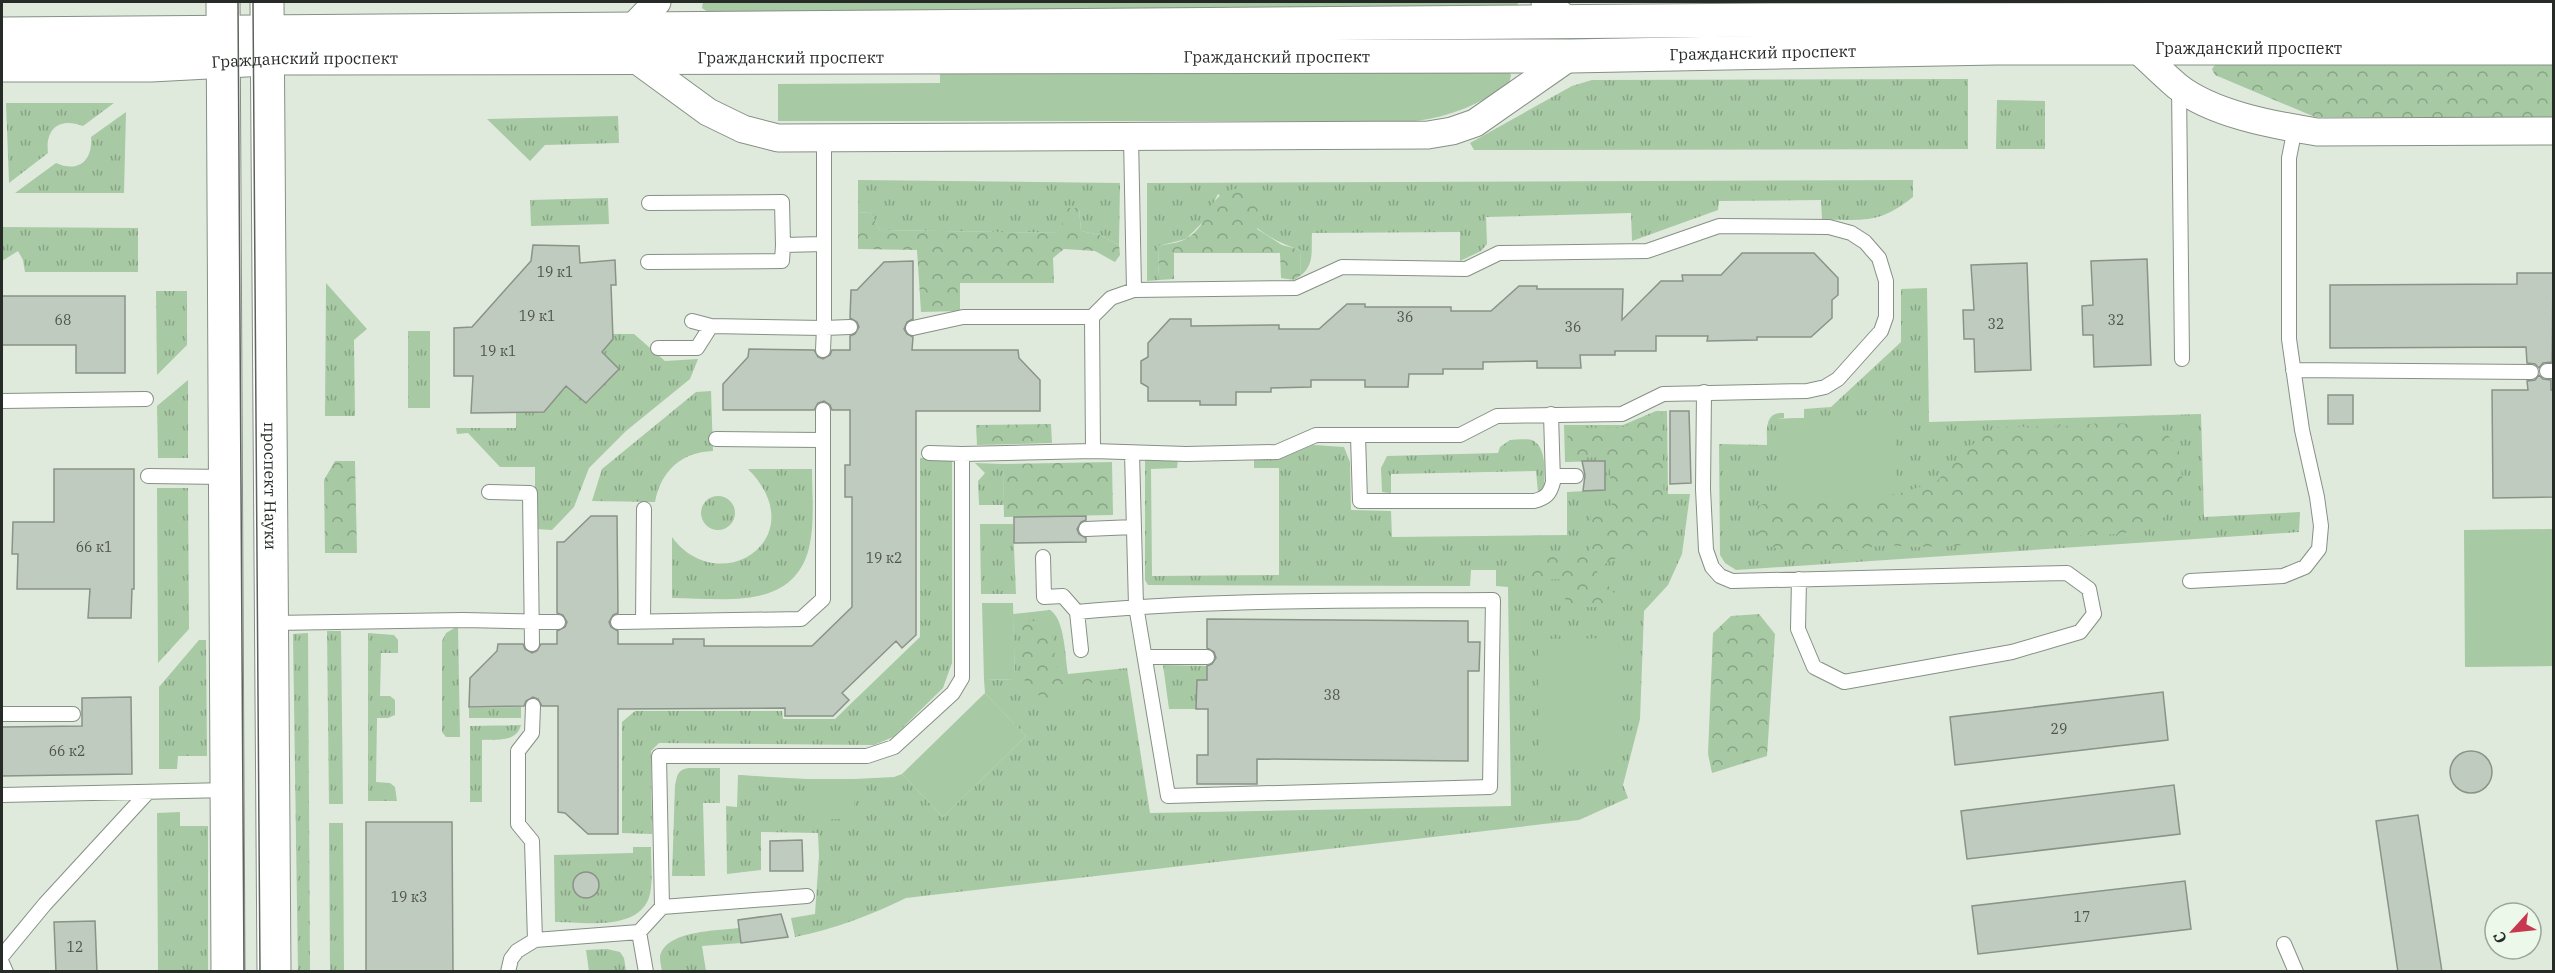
<svg xmlns="http://www.w3.org/2000/svg" width="2555" height="973" viewBox="0 0 2555 973" font-family="'IBM Plex Serif',serif">
	<defs>
		<pattern id="grass-tufts" width="24" height="20" patternUnits="userSpaceOnUse" patternTransform="scale(1.5)"><rect width="24" height="20" fill="#a7c9a3"/><path d="M3 7l-1-3M5 7V3M7 7l1-3M15 17l-1-3M17 17v-4M19 17l1-3" fill="none" stroke="#88a385"/></pattern>
		<pattern id="forest-crowns" width="20" height="18" patternUnits="userSpaceOnUse" patternTransform="scale(1.5)"><rect width="20" height="18" fill="#a7c9a3"/><path d="M2 6a3 3 0 1 1 6 0M12 15a3 3 0 1 1 6 0" fill="none" stroke="#88a385"/></pattern>
	</defs>
	<rect width="100%" height="100%" fill="#dfeadd"/>
	<path fill="url(#grass-tufts)" d="M1968,79V149L1474,150L1470,143L1572,86L1592,80Z
		M1997,100L2045,101V149H1996Z
		M6,103H114L83,126C60,117 45,128 48,153L9,183Z
		M126,112L124,193H15L56,163C78,173 93,161 91,137Z
		M618,116L619,143L545,145L530,161L487,119Z
		M858,180L1120,183L1119,245L1100,235L1081,231L1079,208H1062V233L880,230L870,212L858,213Z
		M1913,180V197C1878,225 1864,219 1822,220L1821,200L1719,201L1718,210L1632,241L1631,213L1486,217L1487,244L1481,251L1460,261V232L1312,233C1311,250 1315,265 1300,276L1301,250C1266,241 1244,217 1218,194L1205,220L1186,239L1158,246L1159,280L1147,281V183Z
		M608,198L609,224L531,226L530,200Z
		M2,227L138,228V272H25L23,260L18,251L2,261Z
		M326,283L367,329L354,340L355,416H325Z
		M1927,288L1929,422L2201,414L2204,517L2300,512L2299,532L1736,570L1725,563L1720,555L1719,444L1767,445C1767,430 1764,412 1784,413V418L1776,419L1894,414L1804,418V409L1831,407L1901,342V289Z
		M156,291H187V345L157,375Z
		M408,331H430V408H408Z
		M612,334H634L665,361L698,359L690,379L626,431L589,468L574,507L552,530L535,529V467H500L468,433L457,434L456,428H516V412L544,411L566,386L587,403L619,369L602,352Z
		M188,380V458H158L157,406Z
		M711,391L713,451C681,452 661,471 655,502L592,501L602,469L696,392Z
		M1656,411H1667L1668,494H1690L1682,554L1668,585L1644,611L1640,719L1623,785L1628,798L1579,820L906,898C871,915 834,929 795,937L791,918L815,914L819,856L818,833L761,832V870L727,874L726,806L737,807L738,775L807,779V818L854,819V779L894,777L902,774L943,817L1026,736L985,693L984,680L1015,679L1013,614L1050,610C1065,619 1065,657 1068,674L1127,668L1150,813L1511,806L1508,587L1496,586V570H1471L1470,586L1148,585L1145,580V460L1178,459L1177,468L1151,469L1152,576L1279,575V468H1254V459H1280L1313,445L1344,447L1350,462L1351,510L1391,511L1392,537L1567,535V492L1605,490V461L1565,462L1564,425H1623Z
		M1510,440C1517,440 1528,438 1534,441C1548,450 1544,478 1544,492H1538L1536,471L1391,474V493L1382,492L1381,468L1387,456L1498,453L1500,447Z
		M920,458L952,459V663L943,688L893,737L874,745L659,743L651,751L652,834L622,833V722L635,711H782L783,719H835L920,637Z
		M975,463L1003,464L1004,505H979L978,481L985,473Z
		M748,469H812C812,494 815,523 809,548C793,612 722,598 672,598V537C719,601 816,538 748,469Z
		M157,488H188L189,629L158,663Z
		M701 513a17 17 0 1 1 34 0a17 17 0 1 1-34 0Z
		M980,524H1013L1016,594H981Z
		M458,626L460,737H446L442,732V641L446,633Z
		M327,631H341L343,804H329Z
		M308,633L310,971L298,972L293,634Z
		M368,633L394,635L398,640V653H381L380,696H390L395,700V715L388,718H377L376,782L390,783L395,787L397,801H368Z
		M199,640H206L207,756H178L177,769H159V687Z
		M1163,665L1207,666V680H1197L1196,709H1169Z
		M521,707V718H469V708Z
		M521,725C516,743 497,739 482,740V802H470V726Z
		M688,768H720V803H703L705,876H672L675,786C677,776 677,770 688,768Z
		M180,812V826H208V971H158L157,813Z
		M329,823H343L344,971H330Z
		M633,847H651C651,862 653,880 650,894C641,932 584,922 555,922L554,855L633,853Z
		M739,928L741,943L702,946L706,971H662C661,967 660,961 660,957C665,930 717,931 739,928Z
		M607,949L620,952L624,958L626,971H589L586,950Z"/>
	<path fill="url(#forest-crowns)" d="M2207,2H2553L2554,5H2208Z
		M2553,63V117H2315L2215,75L2212,69L2215,65L2220,64Z
		M1244,188L1258,202L1257,229L1282,245L1301,250L1300,276L1294,280L1281,278L1280,253H1174V279L1159,280L1158,246C1166,244 1179,243 1186,239C1216,221 1203,190 1244,188Z
		M1062,208H1079L1081,231L1100,235L1119,245L1120,255L1115,262L1095,251L1064,249L1053,258L1054,283H960V311L921,312L917,250L858,249V213L870,212L880,230L1062,233Z
		M1656,413H1662L1664,509L1657,537L1595,569L1625,607H1568L1559,579L1529,581V553H1590L1591,509H1612L1609,457L1569,458L1567,428L1624,427Z
		M2102,423L2135,424L2167,434L2179,451L2183,485L2175,509L2157,522L2122,534L2085,535L2029,541L2002,539L1955,546L1915,547L1887,545L1818,554L1792,552L1768,546L1755,529L1758,506L1779,498L1897,494L1936,482L1980,437L1996,427L2071,426Z
		M1051,424L1052,443L977,445L976,425Z
		M335,461H355L357,553H325L324,480Z
		M1112,462L1113,515L1004,517L1003,464Z
		M1759,614L1775,634L1767,756L1712,773L1708,754L1713,633L1731,616Z
		M1050,620L1058,678L1124,670L1125,678L1075,685L1053,708L1025,683L1019,622Z"/>
	<path fill="#a7c9a3" d="M703,2H1518V3L1516,8L709,13L702,8Z
		M1506,67L1511,75L1509,84C1482,103 1450,117 1416,121H778V84L940,83V69Z
		M1894,414L1897,494L1779,498L1776,419Z
		M2553,529V666L2465,667L2464,530Z
		M982,603H1013L1015,679L984,680Z
		M1618,638L1619,761H1539L1538,639Z
		M985,693L1026,736L943,817L902,774Z
		M807,779H854V819H807Z"/>
	<path fill="#c0cbbf" stroke="#899387" stroke-width="1.5" d="M533,245L579,246L580,263L615,260L616,285H611L613,339L602,352L619,369L586,403L566,386L544,412L471,413L473,376H454V328L472,327L531,261Z
		M1742,253H1814L1838,278V295L1832,300V318L1811,337H1757V340L1707,341L1708,336H1656V351H1615V355H1580L1581,368H1537V361L1483,362V369H1443V374H1409L1408,387H1365V380H1311V387L1271,388V392H1236V405H1200V401H1148V387L1141,383V361L1148,357V343L1170,319H1191V326L1279,325V329H1319L1347,304H1365V307H1451V311H1491L1519,286H1537V289H1623L1622,320L1661,281H1683L1682,275H1721Z
		M2147,259L2151,365L2094,367L2093,335H2083L2082,306L2093,305L2091,261Z
		M913,261V319L907,322L904,329L907,334L913,337L912,350H1018L1019,358L1040,380V411H916V635L902,648L896,641L842,693L849,700L833,716H785V708L618,709V834H588L565,813L558,812V706H542L538,699L533,697L526,701L524,706L469,707L470,678L497,651L498,644H523L525,649L532,653L537,651L541,644H557V631L565,627L567,622L563,615L557,613V542H564L591,516H617L618,613L613,615L609,622L611,627L618,631V644H673V639H704V646H812L852,607V497H845V465H850V410H832L830,405L824,401L818,403L814,410H723V384L748,357L749,349L814,350L818,357L823,359L830,355L832,350H850V336L855,334L859,327L857,322L850,318L851,290H857L884,262Z
		M2027,263L2031,370L1975,372L1974,339H1964L1963,310H1974L1971,265Z
		M2517,273H2553L2552,362L2543,363L2539,368L2535,364L2527,363L2526,347L2330,348V285L2517,284Z
		M2,296H125V373H76V345H2Z
		M2539,375L2543,379L2551,380V390H2553V497L2493,498L2492,390H2528L2527,381L2535,380Z
		M2328,395H2353V424H2328Z
		M1670,411H1689L1691,483L1670,484Z
		M1582,461H1605V490L1583,491L1585,475Z
		M54,469H134V589H132L131,618H88L90,589H17L18,554H12L13,522H54Z
		M1086,516V520L1081,522L1077,529L1079,534L1086,538V542L1014,543V517Z
		M1207,619L1468,621V642H1480L1479,671H1468V761L1257,759V784H1197V755H1208V709H1196L1197,680H1207V666L1212,664L1216,658L1214,652L1207,648Z
		M2163,692L2168,740L1955,765L1950,717Z
		M131,697L132,774L2,776V727L82,726V698Z
		M2450 772a21 21 0 1 1 42 0a21 21 0 1 1-42 0Z
		M2174,785L2180,834L1967,859L1961,811Z
		M2418,815L2442,972H2398L2376,821Z
		M366,822H452L453,972H366Z
		M802,840L803,871H770V841Z
		M573 885a13 13 0 1 1 26 0a13 13 0 1 1-26 0Z
		M2185,881L2191,929L1978,954L1972,906Z
		M781,914L788,937L741,943L738,920Z
		M95,921L97,972H56L54,922Z"/>
	<g fill="none" stroke-linecap="round" stroke-linejoin="round">
		<defs>
			<path id="service" d="M2179,87L2182,359
				M649,203L782,202L783,245L824,244
				M648,262L782,261L783,245
				M692,321L711,326
				M913,328L963,317H1092
				M658,348H697L711,326L824,328V138
				M823,350L824,328L850,327
				M2293,370L2531,372
				M2547,371H2554
				M1704,392L1703,489L1706,550L1712,567L1720,576L1732,581L2067,573L2089,589L2094,614L2080,632L2012,652L1844,682L1814,667L1798,629L1799,579
				M2,401L146,399
				M1358,436L1360,501H1534C1546,498 1550,494 1553,482L1551,414
				M716,439L823,440
				M1093,451L1092,317L1111,298L1134,290L1131,137
				M929,453L962,454
				M148,476L225,477
				M1553,476H1576
				M489,492L530,493L532,644
				M1086,529L1134,527
				M1043,557L1044,597L1063,596L1077,612L1081,650
				M2190,581L2283,576L2305,567L2319,549L2321,526L2317,497L2302,430L2289,339V158L2295,128
				M1077,612C1215,599 1354,601 1493,600L1490,787L1168,796L1136,606L1132,453
				M618,622L801,619L823,599V410
				M643,622L644,509
				M273,623L463,620L558,622
				M1145,657H1207
				M533,706L532,733L518,751V824L532,841L535,940
				M2,714H73
				M2,795L228,790
				M662,907L659,756H867L894,747L953,693L962,678V454L1093,451L1186,454L1277,452L1316,435H1460L1497,416L1622,414L1663,394L1807,391L1825,387L1838,379L1881,331L1886,317V281L1879,258L1865,242L1851,233L1829,227L1719,226L1647,251L1499,253L1466,269L1342,267L1296,288L1134,290
				M639,932L646,972
				M2284,944L2296,972
				M2,956L45,904L148,792
				M2,963L6,972
				M508,972L511,959L517,951L535,940L639,932L662,907L807,896"/>
			<path id="minor" d="M1545,2L1570,22
				M630,30L657,2
				M2136,48C2150,61 2163,74 2177,86C2212,114 2273,125 2317,132L2554,131
				M634,58L708,112L743,129L778,138L1428,135L1452,131L1475,123L1571,56"/>
			<g id="secondary">
				<path d="M223,2L228,972"/>
				<path id="s1" d="M267,2L274,972"/>
				<path d="M2,34L1773,20L2554,19"/>
				<path id="s2" d="M2,65H151L282,58L1571,56L1996,48H2554"/>
			</g>
		</defs>
		<use href="#service" stroke="#869085" stroke-width="16"/>
		<use href="#minor" stroke="#869085" stroke-width="29"/>
		<use href="#secondary" stroke="#869085" stroke-width="35"/>
		<use href="#service" stroke="#fff" stroke-width="14"/>
		<use href="#minor" stroke="#fff" stroke-width="27"/>
		<use href="#secondary" stroke="#fff" stroke-width="33"/>
		<path stroke="#5c625c" stroke-width="1.5" d="M238,2L244,972
			M253,2L260,972"/>
	</g>
	<g text-anchor="middle" dominant-baseline="central" stroke-width="6" stroke-linejoin="round" paint-order="stroke">
		<g font-size="14" fill="#4d534d">
			<text x="555" y="272">19 к1</text>
			<text x="537" y="316">19 к1</text>
			<text x="1405" y="317">36</text>
			<text x="63" y="320">68</text>
			<text x="2116" y="320">32</text>
			<text x="1996" y="324">32</text>
			<text x="1573" y="327">36</text>
			<text x="498" y="351">19 к1</text>
			<text x="94" y="547">66 к1</text>
			<text x="884" y="558">19 к2</text>
			<text x="1332" y="695">38</text>
			<text x="2059" y="729">29</text>
			<text x="67" y="751">66 к2</text>
			<text x="409" y="897">19 к3</text>
			<text x="2082" y="917">17</text>
			<text x="75" y="947">12</text>
		</g>
		<g font-size="16" fill="#272b27" stroke="#ecf8ea">
			<text stroke="none"><textPath href="#s2" startOffset="2247">Гражданский проспект</textPath></text>
			<text stroke="none"><textPath href="#s2" startOffset="1761">Гражданский проспект</textPath></text>
			<text stroke="none"><textPath href="#s2" startOffset="789">Гражданский проспект</textPath></text>
			<text stroke="none"><textPath href="#s2" startOffset="1275">Гражданский проспект</textPath></text>
			<text stroke="none"><textPath href="#s2" startOffset="303">Гражданский проспект</textPath></text>
			<text stroke="none"><textPath href="#s1" startOffset="484">проспект Науки</textPath></text>
		</g>
	</g>
	<rect width="2555" height="973" fill="none" stroke="#272b27" stroke-width="6"/>
	<g transform="translate(2513 931) rotate(243)"><circle r="28" fill="#ecf8ea" stroke="#9da69c" stroke-width="1.5"/>
	<path d="M0-4.5L10 22L0 15L-10 22Z" fill="#c8384e"/>
	<text y="-9" font-size="16" font-weight="bold" text-anchor="middle" fill="#272b27">С</text>
	</g>
</svg>
